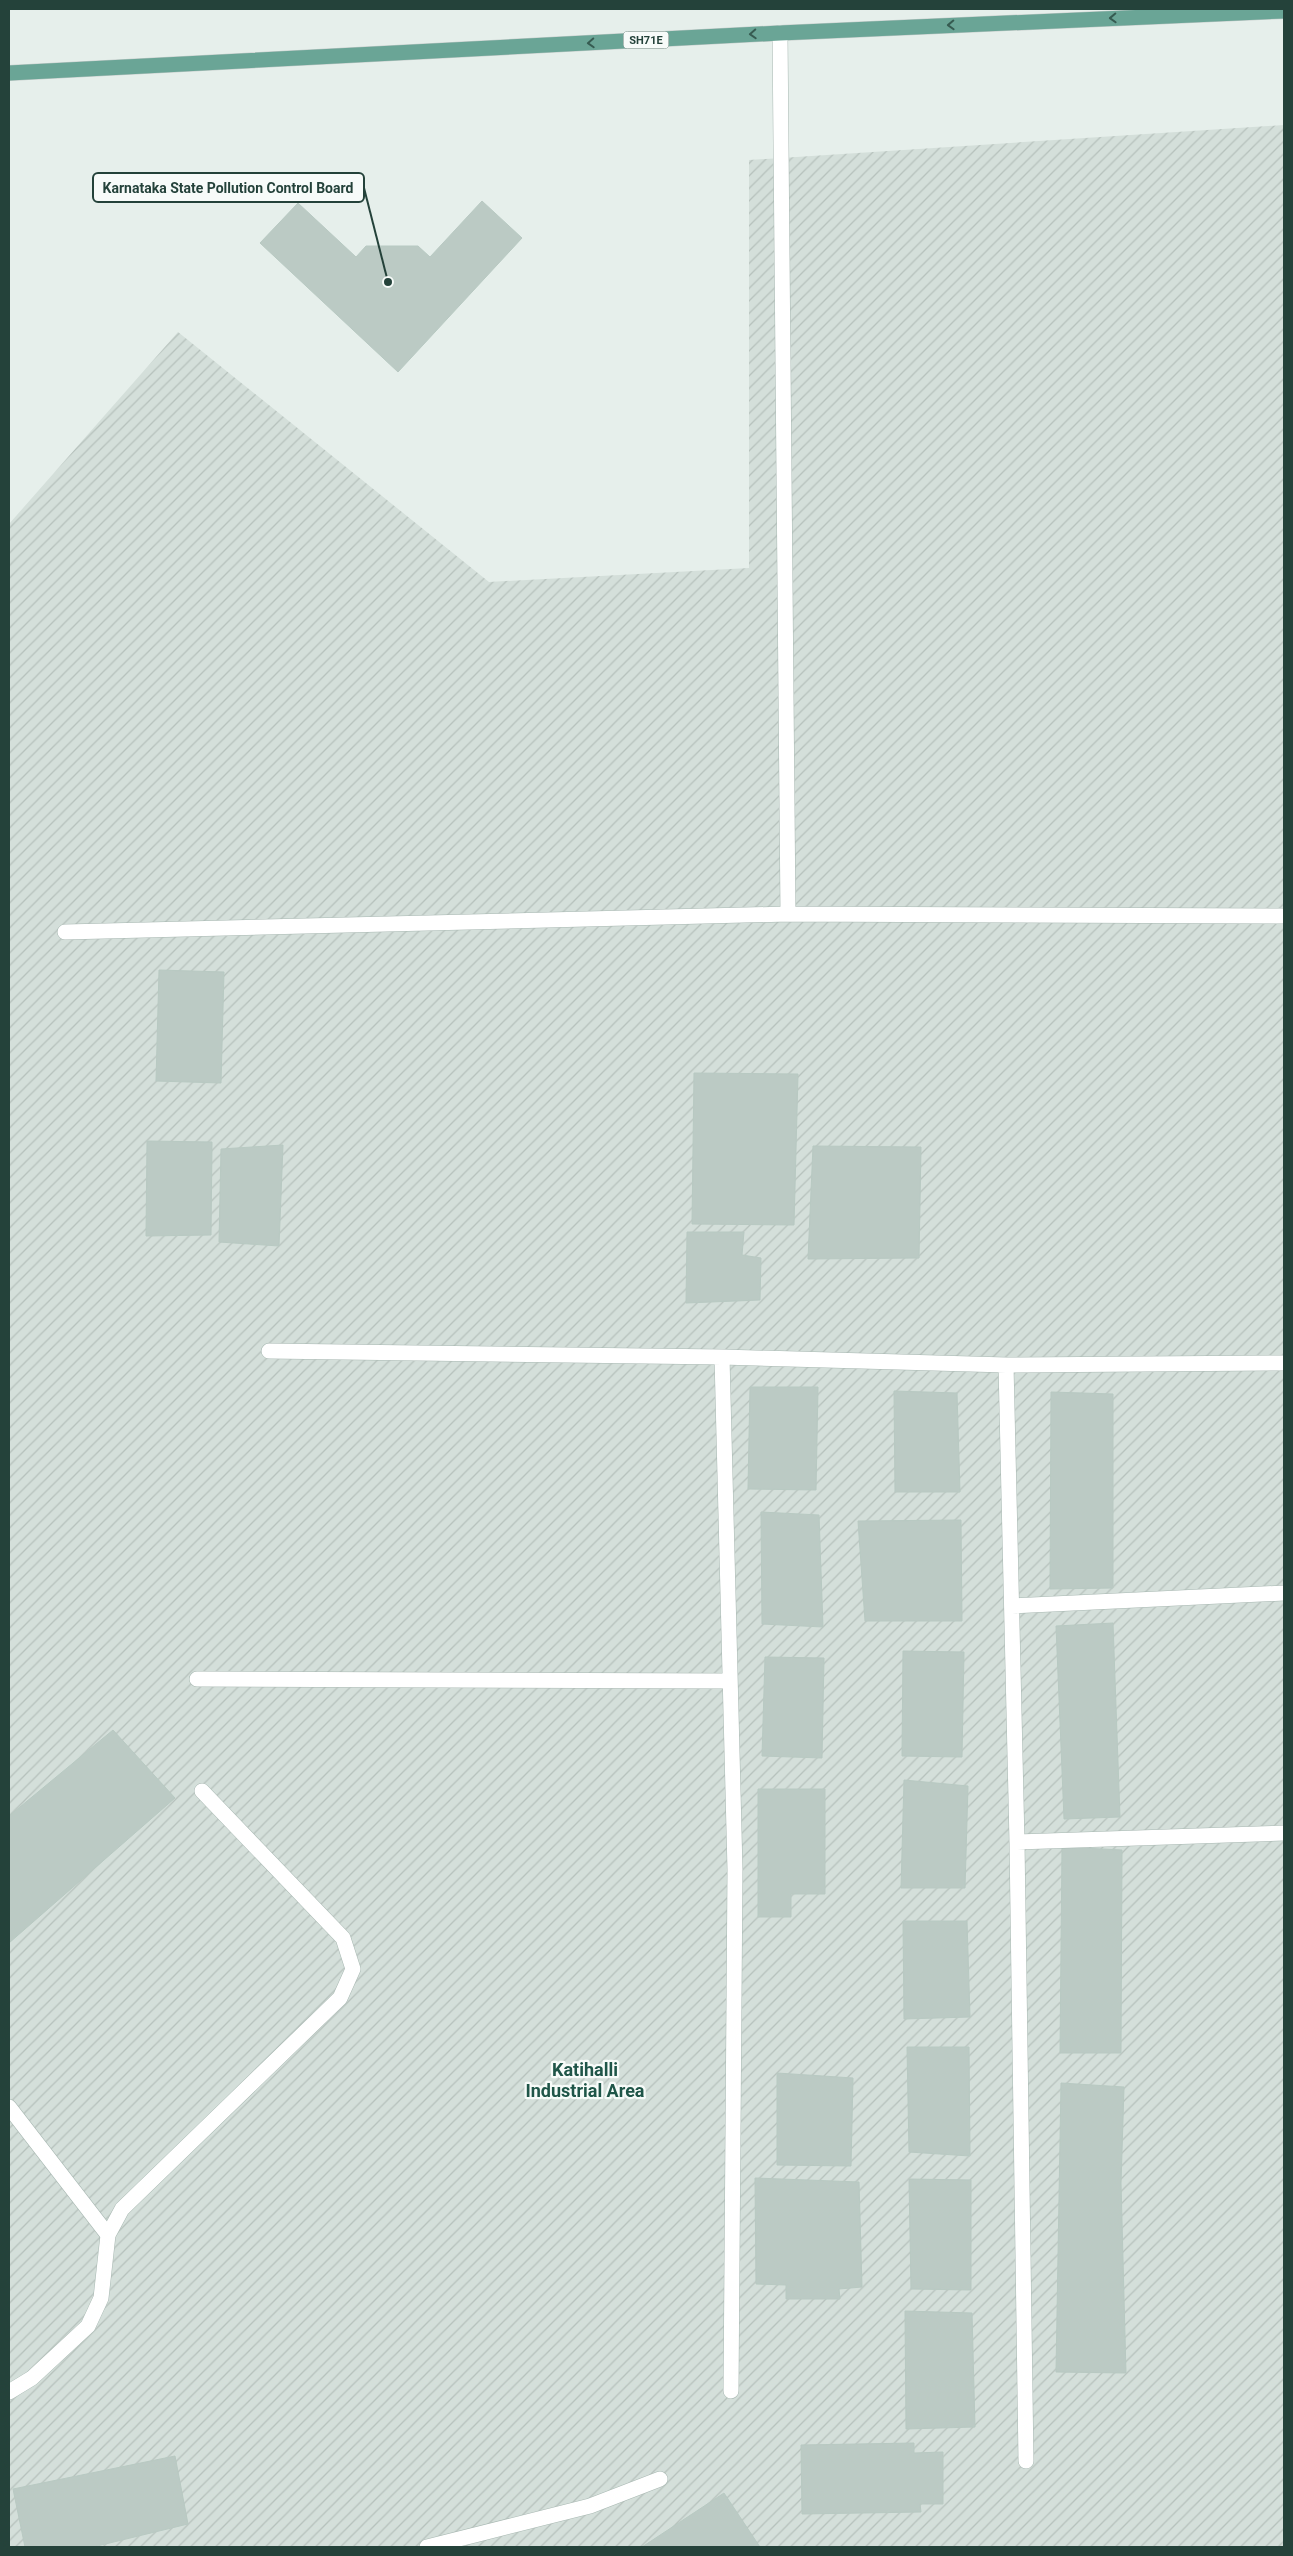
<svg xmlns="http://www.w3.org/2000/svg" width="1293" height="2556" viewBox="0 0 1293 2556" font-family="Roboto,sans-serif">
	<defs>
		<pattern id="industrial-furrows" width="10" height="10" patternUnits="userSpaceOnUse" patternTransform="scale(1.25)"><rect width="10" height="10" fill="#d4dfda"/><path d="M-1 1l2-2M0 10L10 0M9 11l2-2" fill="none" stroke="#b6c1bc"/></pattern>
	</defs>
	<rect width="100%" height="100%" fill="#e6efeb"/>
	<path fill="url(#industrial-furrows)" d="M1284,125V2547H9V524L178,332L489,582L749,568V160Z"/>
	<path fill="#bbcac4" stroke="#b8c9c2" d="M482,201L522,238L398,372L260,243L298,203L356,257L366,246H418L430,257Z
		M159,970L224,972L221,1083L156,1081Z
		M694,1073L798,1074L794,1225L692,1224Z
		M147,1141L212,1142L211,1235L146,1236Z
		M283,1145L279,1246L219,1242L221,1149Z
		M813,1146L921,1147L919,1258L808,1259Z
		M687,1232H744L742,1255L761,1258L760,1300L686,1303Z
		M750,1387H818L816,1490L748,1489Z
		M894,1391L957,1393L960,1492H895Z
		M1051,1392L1113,1394V1588L1050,1589Z
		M761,1512L819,1515L823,1627L762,1624Z
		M961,1520L962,1621H865L858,1521Z
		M1113,1623L1120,1817L1064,1819L1056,1626Z
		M903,1651L964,1652L962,1757L902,1756Z
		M765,1657L824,1658L822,1758L762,1756Z
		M113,1730L175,1798L9,1943V1816Z
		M904,1780L968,1786L965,1888H901Z
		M758,1789H825V1894H791V1917H758Z
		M1062,1847L1122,1850L1121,2053H1060Z
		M903,1921H967L970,2017L904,2019Z
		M907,2047H969L970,2156L909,2152Z
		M777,2073L853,2078L851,2166L777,2165Z
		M1061,2083L1124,2087L1121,2183L1126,2373L1056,2372Z
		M755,2178L859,2182L862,2287L839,2289L840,2299H786V2285L756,2284Z
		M909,2179L971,2180V2290L911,2289Z
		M905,2311L972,2313L975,2427L906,2429Z
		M914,2443V2453L943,2452V2504H920L921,2512L802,2514L801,2445Z
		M175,2456L188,2524L93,2547H25L13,2489Z
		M724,2493L760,2547H642Z"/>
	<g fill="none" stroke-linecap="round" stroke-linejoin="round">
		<defs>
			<path id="minor" d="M780,33L788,914L1284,916
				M65,932L788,914
				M269,1351L722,1357
				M1012,1606L1284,1593
				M197,1679L730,1681
				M1017,1842L1284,1833
				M9,2107L108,2235
				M731,2391L735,1870L722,1357L1006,1365
				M9,2392L32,2378L88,2326L101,2298L108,2235L122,2209L340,1998L353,1969L343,1938L202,1791
				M1026,2461L1017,1842L1006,1365L1284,1363
				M427,2547L590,2506L660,2479"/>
			<path id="major" d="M9,73L780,33L1284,11"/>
		</defs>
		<use href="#minor" stroke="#a8b8b2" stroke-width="16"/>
		<use href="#major" stroke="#c2cac8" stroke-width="16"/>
		<use href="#minor" stroke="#fff" stroke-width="15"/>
		<use href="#major" stroke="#6aa596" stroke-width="15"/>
	</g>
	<defs><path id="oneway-chevron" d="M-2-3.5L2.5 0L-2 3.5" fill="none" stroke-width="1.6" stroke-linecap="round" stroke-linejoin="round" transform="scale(1.25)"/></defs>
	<g stroke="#365b51">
		<use href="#oneway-chevron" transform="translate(1113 18) rotate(178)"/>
		<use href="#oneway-chevron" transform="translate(951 25) rotate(178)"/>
		<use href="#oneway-chevron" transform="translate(753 34) rotate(177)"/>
		<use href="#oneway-chevron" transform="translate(591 43) rotate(177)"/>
	</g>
	<g text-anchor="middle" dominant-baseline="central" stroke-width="4.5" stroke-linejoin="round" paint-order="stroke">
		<rect fill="#f7fbf9" stroke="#637a73" stroke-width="1" x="623.5" y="31.5" width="45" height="17" rx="4"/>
		<g font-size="11" font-weight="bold" fill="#24423a">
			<text x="646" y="40">SH71E</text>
		</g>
		<g font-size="18" font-weight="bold" fill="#1f5548" stroke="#f7fbf9">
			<text x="585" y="2069">Katihalli<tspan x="585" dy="21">Industrial Area</tspan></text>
		</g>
	</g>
	<path fill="none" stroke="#24423a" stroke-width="2" d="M388 282L364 188"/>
	<circle fill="#24423a" stroke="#f7fbf9" stroke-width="2" cx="388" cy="282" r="5"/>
	<rect fill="#f7fbf9" stroke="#24423a" stroke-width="2" x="93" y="173" width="271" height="29" rx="5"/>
	<g font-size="14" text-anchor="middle" font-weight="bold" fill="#24423a">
		<text x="228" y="193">Karnataka State Pollution Control Board</text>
	</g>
	<rect width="1293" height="2556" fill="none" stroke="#24423a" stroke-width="20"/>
</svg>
